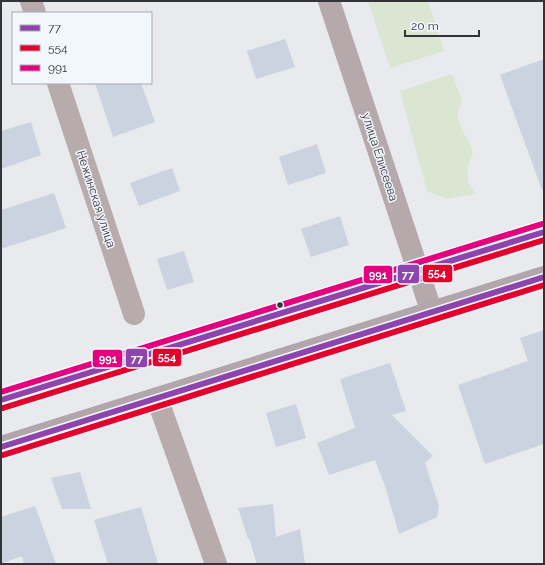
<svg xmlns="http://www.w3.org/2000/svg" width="545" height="565" viewBox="0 0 545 565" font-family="Raleway,sans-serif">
	<rect width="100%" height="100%" fill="#e8eaed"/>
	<path fill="#dbe6d2" d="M368,1H428L444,51L390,68Z
		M452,74L462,101L457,115L462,130L470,144L473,153L467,168L468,183L476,194L447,199L427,191L400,91Z"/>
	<path fill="#cad3df" d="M285,39L295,67L256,79L247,51Z
		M544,59V190H542L500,75Z
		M95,83H141L155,122L113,137Z
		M31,122L41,155L1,169V131Z
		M317,144L326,173L288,185L279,157Z
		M172,168L180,191L139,206L130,183Z
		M54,193L66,228L1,249V210Z
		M340,216L349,245L311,257L301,229Z
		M184,251L194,282L167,290L157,259Z
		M544,330V398H543L544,444L485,464L458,385L528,361L520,338Z
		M390,363L406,411L392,415L433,456L425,463L439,506L437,517L399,534L385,486L375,460L329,475L317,443L355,428L340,379Z
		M296,404L306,438L276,447L266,413Z
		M80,472L91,509H62L51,478Z
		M273,504L276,537L300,529L305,564H257L249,538L248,539L238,508Z
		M35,506L56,564H24L22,556L1,564V517Z
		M141,507L158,564H108L94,520Z"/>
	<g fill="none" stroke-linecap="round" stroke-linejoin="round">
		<path stroke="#b8abac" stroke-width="22" d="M31,1L35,13
			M58,83L134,314
			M157,398L216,564"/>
		<path stroke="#b6a9ac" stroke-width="22" d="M329,1L432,313"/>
		<path stroke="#b1a6a9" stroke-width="22" d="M1,400L544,232
			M1,447L544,277"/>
		<defs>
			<path id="bus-1" d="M1,400L544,232
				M1,447L544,277"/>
			<path id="bus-2" d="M3,408L544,240
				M3,455L544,285"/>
			<path id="bus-3" d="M1,392L542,224"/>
		</defs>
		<use href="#bus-1" stroke="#f2f7fe" stroke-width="9"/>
		<use href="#bus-2" stroke="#f2f7fe" stroke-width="9"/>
		<use href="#bus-3" stroke="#f2f7fe" stroke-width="9"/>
		<use href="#bus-1" stroke="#8e44ad" stroke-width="6"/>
		<use href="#bus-2" stroke="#e4002b" stroke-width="6"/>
		<use href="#bus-3" stroke="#e5007d" stroke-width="6"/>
	</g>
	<circle fill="#323437" stroke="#f2f7fe" stroke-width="1.5" cx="280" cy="305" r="3.5"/>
	<g text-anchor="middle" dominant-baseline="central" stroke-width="3" stroke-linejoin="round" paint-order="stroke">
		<g font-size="12" fill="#323437" stroke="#f2f7fe">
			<text transform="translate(380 157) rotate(72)">улица Елисеева</text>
			<text transform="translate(96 199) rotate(72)">Нежинская улица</text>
		</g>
	</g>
	<g stroke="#f2f7fe" stroke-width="1.5">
		<rect x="422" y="264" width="31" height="19" rx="4" fill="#e4002b"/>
		<rect x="397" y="264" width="23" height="20" rx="4" fill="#8e44ad"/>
		<rect x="363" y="265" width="30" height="19" rx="4" fill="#e5007d"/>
		<rect x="152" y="348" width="30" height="19" rx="4" fill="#e4002b"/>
		<rect x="125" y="348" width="23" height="20" rx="4" fill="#8e44ad"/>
		<rect x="92" y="349" width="31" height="19" rx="4" fill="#e5007d"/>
	</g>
	<g font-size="11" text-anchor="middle" font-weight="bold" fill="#fff">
		<text x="437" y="277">554</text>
		<text x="408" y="278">77</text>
		<text x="378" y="279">991</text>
		<text x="167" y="361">554</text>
		<text x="137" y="362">77</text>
		<text x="108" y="363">991</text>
	</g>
	<rect width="545" height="565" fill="none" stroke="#323437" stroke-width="4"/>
	<rect x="12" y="12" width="140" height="72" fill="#f2f7fe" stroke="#a5a9ae"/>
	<rect x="20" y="25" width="20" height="6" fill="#8e44ad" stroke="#a5a9ae"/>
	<text x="48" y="32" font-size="12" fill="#323437">77</text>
	<rect x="20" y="45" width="20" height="6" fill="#e4002b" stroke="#a5a9ae"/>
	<text x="48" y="52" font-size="12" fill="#323437">554</text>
	<rect x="20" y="65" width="20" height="6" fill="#e5007d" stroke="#a5a9ae"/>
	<text x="48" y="72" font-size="12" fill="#323437">991</text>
	<path d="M405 30v6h74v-6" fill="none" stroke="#323437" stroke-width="2"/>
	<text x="411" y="30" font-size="12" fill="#323437" stroke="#f2f7fe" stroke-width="3" paint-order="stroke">20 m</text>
</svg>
